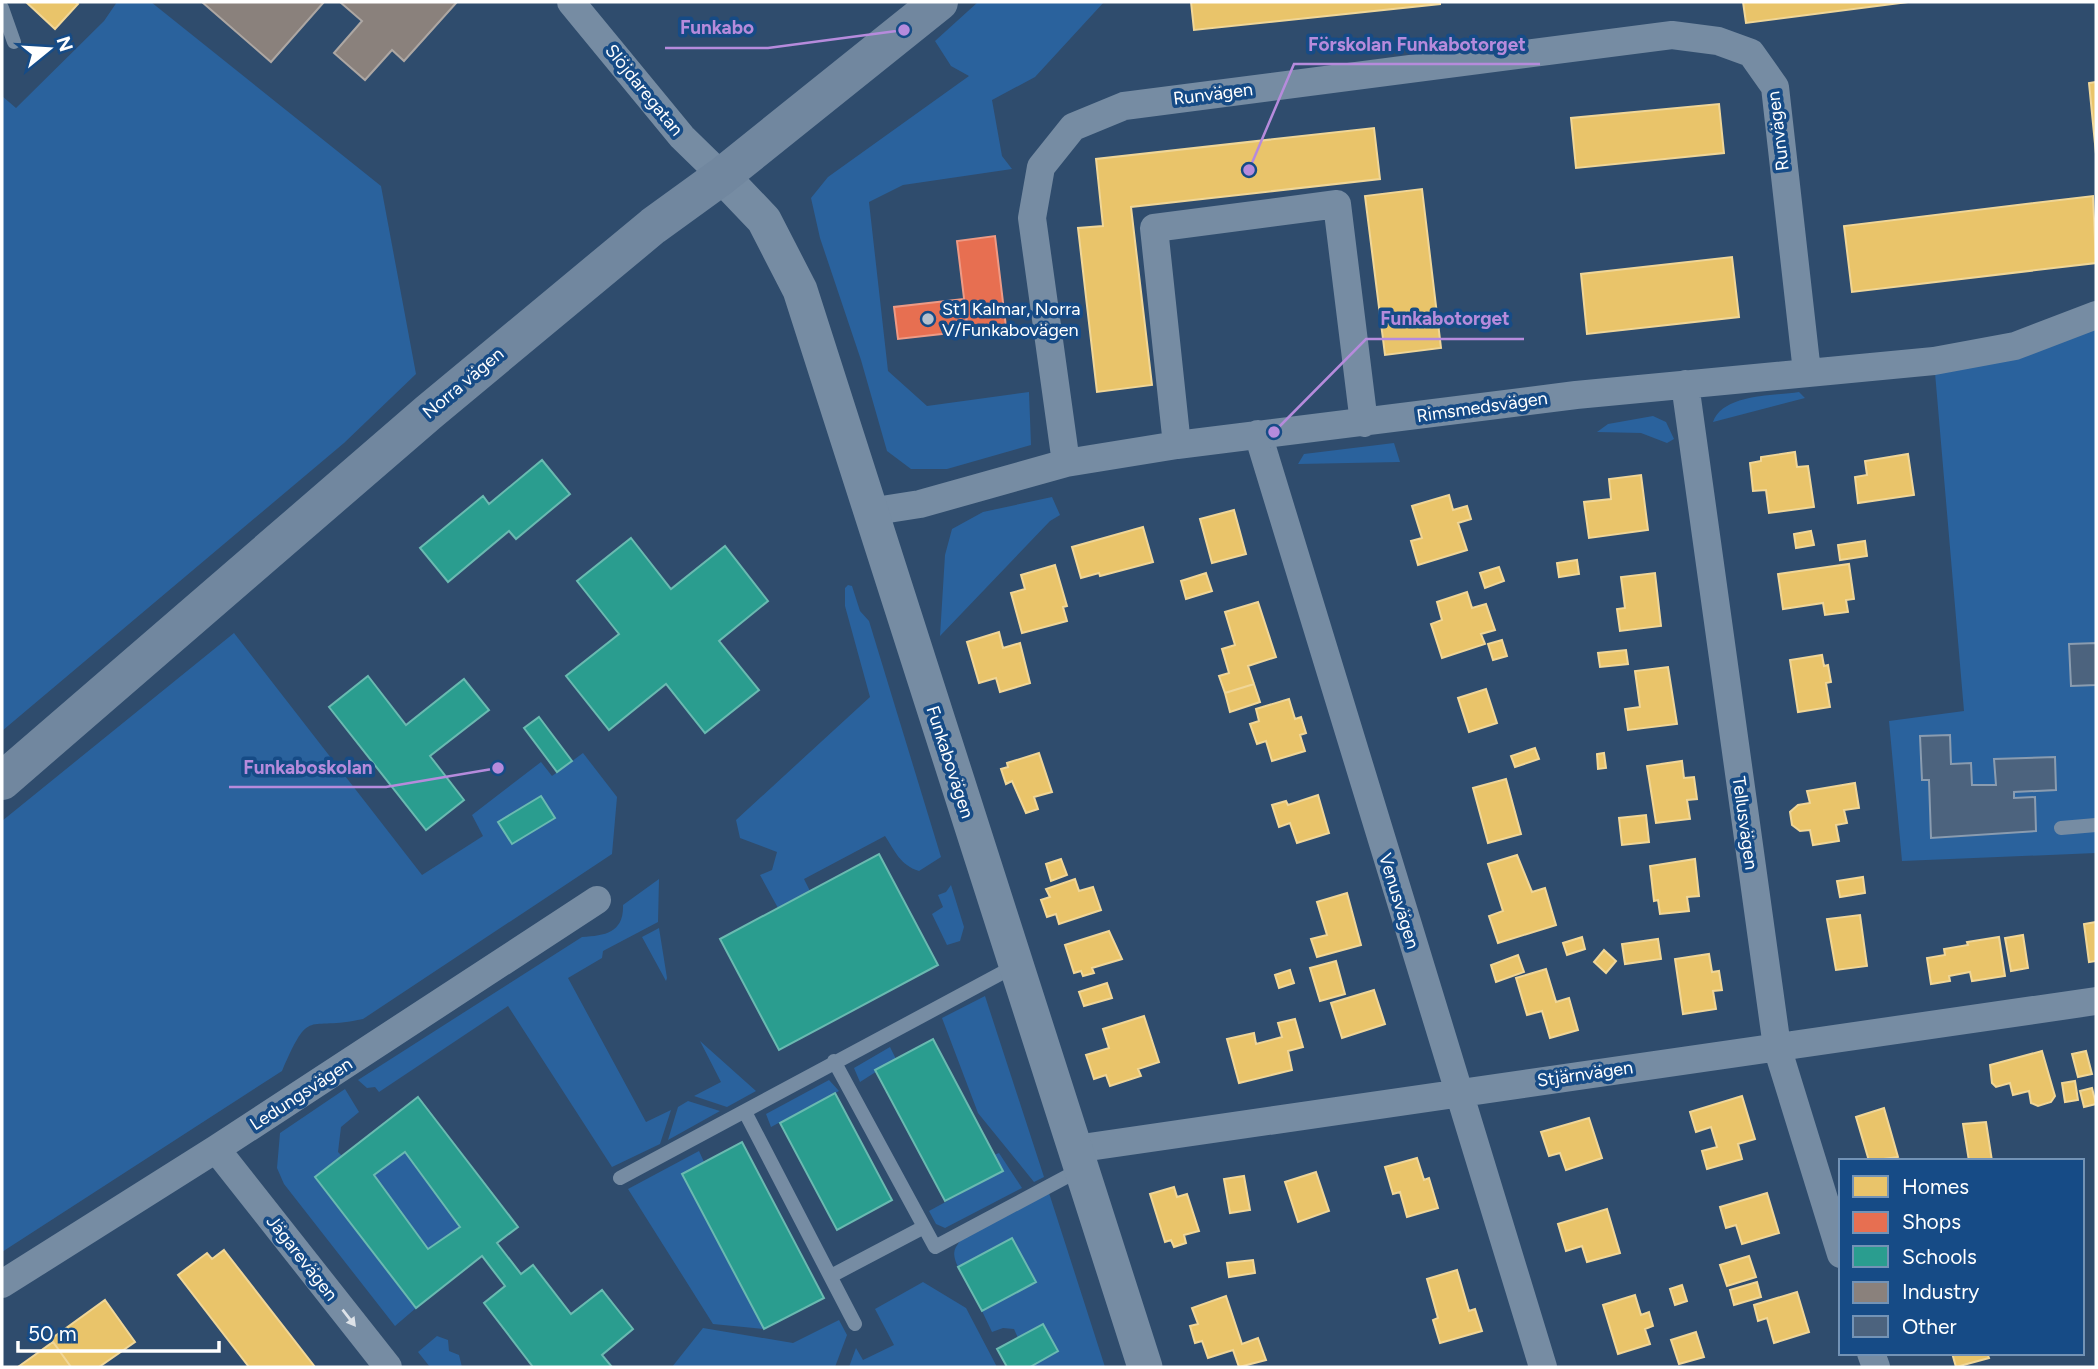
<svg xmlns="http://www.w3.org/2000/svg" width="2098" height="1369" viewBox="0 0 2098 1369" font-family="Figtree,sans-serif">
	<rect width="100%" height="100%" fill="#2f4c6d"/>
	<path fill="#2a629d" d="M117,2H151L381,186L416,374L344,443L2,731V96L16,108L104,21Z
		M978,2H1104L1035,77L992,100L1002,156L1012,169L903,185L869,202L888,371L927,406L1029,392L1031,445L947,469H911L887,451L861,360L820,238L811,198L828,177L969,76L951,66L935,41Z
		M2096,315V853L1902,861L1889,721L1964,711L1934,361Z
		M1799,392L1805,398L1713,422C1723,394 1772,396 1799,392Z
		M1653,416L1666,422L1674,439L1667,443L1641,433L1597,432L1608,424Z
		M1394,443L1400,462L1298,464L1304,454Z
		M1052,497L1060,515L1050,521L940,636L945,555L952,529L983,512Z
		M848,585L852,586L860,611L869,621L941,857L919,871C900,865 895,851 885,836L804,879L810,891L778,908L760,875L772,870L777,852L740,838L736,820L870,697L845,606V588Z
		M234,633L422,875L483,836L472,815L541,762L552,776L583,753L617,797L612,854L363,1019C305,1032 311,1005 282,1071L2,1252V821Z
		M659,879L658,922L603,951L602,958L568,978L646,1122L671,1110L660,1144L612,1167L508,1006L379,1092L375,1087L367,1088L358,1080L582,937C606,936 624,932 623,905Z
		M951,885L964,927L960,941L947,945L932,914L943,907L938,895L946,892Z
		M659,928L667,978L666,981L642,937Z
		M985,996L1044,1177L1034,1182L978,1113L942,1018Z
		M700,1041L756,1091L727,1107L694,1096L721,1082Z
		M890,1047L896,1059L860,1082L854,1068Z
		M829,1080L839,1091L771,1127L766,1114Z
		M345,1089L359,1112L341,1127L338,1152L342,1156L315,1177L416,1308L395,1326L284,1184L277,1168L280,1133Z
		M688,1101L720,1111L668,1140L678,1107Z
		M699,1151L704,1162L682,1174L764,1329L713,1324L628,1189Z
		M405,1152L460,1227L428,1249L374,1175Z
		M999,1153L1022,1188L945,1228L936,1224L929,1211L1002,1171L994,1155Z
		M1049,1193L1105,1367H1030L1058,1351L1043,1324L1018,1338L1014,1329L1003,1328L992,1332L982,1311L1036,1282L1012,1239L958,1267C952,1254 953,1249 962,1239Z
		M923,1282L966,1308L997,1367H849L856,1348L863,1360L894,1345L875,1309Z
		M839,1320L847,1335L835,1367H672L703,1328L793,1343Z
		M437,1336L448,1340L449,1351L459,1355L462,1367H430L418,1352Z"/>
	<path fill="#e9c46a" stroke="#f0d697" stroke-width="2" d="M26,2H75L78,4L55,29Z
		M1191,2H1440V4L1194,30Z
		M1743,2H1908L1746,23Z
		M2096,82V154L2089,83Z
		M1719,104L1724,153L1576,168L1571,118Z
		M1374,128L1380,179L1131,207L1152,385L1097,392L1078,228L1103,226L1096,159Z
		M1422,189L1441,348L1385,355L1365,196Z
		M2093,196L2096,263L1852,292L1844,226Z
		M1732,257L1739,317L1587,334L1581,274Z
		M1795,452L1797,467L1808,466L1814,507L1769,513L1766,490L1753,491L1750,463L1761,461V457Z
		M1908,454L1914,495L1858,503L1855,477L1867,475L1865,461Z
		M1641,475L1648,530L1589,538L1584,502L1611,499L1609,479Z
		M1449,495L1453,510L1467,506L1471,519L1458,523L1467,550L1418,565L1411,541L1422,538L1412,506Z
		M1234,510L1246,554L1212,563L1200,519Z
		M1143,527L1153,562L1100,576L1099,573L1081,578L1072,547Z
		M1811,531L1814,545L1796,548L1794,534Z
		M1865,541L1867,556L1840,560L1838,545Z
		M1577,560L1579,574L1559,577L1557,563Z
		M1849,564L1854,599L1846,600L1848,612L1825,615L1823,603L1783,609L1778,574Z
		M1055,565L1067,606L1063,607L1067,621L1022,633L1011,593L1025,589L1021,575Z
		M1499,567L1504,581L1485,588L1480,573Z
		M1206,573L1212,591L1186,599L1181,581Z
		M1655,573L1661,626L1620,631L1617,609L1625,608L1621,577Z
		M1467,592L1472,608L1486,604L1495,630L1481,634L1485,644L1442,658L1431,624L1442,620L1437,602Z
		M1258,602L1276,657L1248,666L1254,684L1225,693L1219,676L1229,673L1222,649L1235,645L1225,612Z
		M999,632L1003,648L1020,643L1030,683L1000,692L996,678L979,683L967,642Z
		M1502,640L1507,656L1493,660L1488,644Z
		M1626,650L1628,664L1600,667L1598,653Z
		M1822,655L1824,666L1828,665L1831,682L1826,683L1830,707L1798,712L1790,660Z
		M1668,667L1677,724L1628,730L1625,709L1640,707L1635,671Z
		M1254,684L1260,702L1230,712L1225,693Z
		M1486,689L1497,723L1469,732L1458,698Z
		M1289,699L1295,719L1301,717L1306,733L1300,735L1305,751L1272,761L1266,741L1257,744L1250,724L1259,721L1256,709Z
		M1535,748L1539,759L1515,767L1511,756Z
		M1039,753L1052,792L1034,797L1038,809L1026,813L1012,781L1006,784L1001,769L1008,767L1007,763Z
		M1604,753L1606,768L1598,769L1597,754Z
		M1682,761L1684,778L1694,777L1697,799L1687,800L1690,819L1656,823L1647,766Z
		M1506,779L1521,834L1488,843L1473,788Z
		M1855,783L1859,808L1844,810L1847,823L1836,825L1839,841L1813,845L1810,830L1800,831L1792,825L1790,812L1798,805L1810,803L1807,791Z
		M1318,795L1329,833L1297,843L1290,823L1279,827L1272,805L1286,801L1288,805Z
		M1646,815L1649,842L1622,845L1619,818Z
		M1517,855L1532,892L1545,888L1556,925L1498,943L1489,916L1503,911L1488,864Z
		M1061,859L1067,875L1051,881L1046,864Z
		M1695,859L1699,896L1687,897L1689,911L1660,914L1658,900L1654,901L1650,866Z
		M1863,877L1865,893L1840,897L1837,881Z
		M1075,879L1079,891L1093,887L1101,910L1059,924L1056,914L1047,917L1041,900L1050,897L1046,889Z
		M1347,893L1361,945L1317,957L1311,939L1327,935L1317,902Z
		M1860,915L1867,966L1836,970L1827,919Z
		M2096,922V961L2089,962L2084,924Z
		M1109,931L1122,959L1092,968L1094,973L1083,976L1081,971L1074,973L1065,945Z
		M2023,935L2028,968L2011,971L2005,938Z
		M1582,937L1585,949L1567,955L1563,943Z
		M1999,937L2005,976L1972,981L1970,972L1949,976L1950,981L1931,984L1927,958L1945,955L1944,949L1968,945L1967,942Z
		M1658,939L1661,959L1625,964L1622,944Z
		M1604,950L1616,961L1606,973L1594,962Z
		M1709,954L1712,972L1719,971L1722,990L1713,991L1716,1009L1683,1014L1675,959Z
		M1518,955L1524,972L1496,982L1491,965Z
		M1336,961L1345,994L1320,1001L1310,968Z
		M1546,969L1556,1002L1569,998L1578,1030L1550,1038L1542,1011L1527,1015L1516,978Z
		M1290,970L1294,983L1279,988L1275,975Z
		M1107,983L1112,998L1084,1006L1079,992Z
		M1374,990L1385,1024L1342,1038L1331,1003Z
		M1144,1016L1159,1062L1138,1069L1141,1076L1110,1086L1106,1075L1094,1079L1086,1055L1109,1048L1103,1029Z
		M1295,1019L1303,1047L1288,1051L1292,1070L1239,1083L1227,1039L1254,1033L1256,1044L1282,1037L1278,1023Z
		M2042,1051L2055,1096L2051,1102L2038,1106L2031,1103L2029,1091L2013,1095L2010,1083L1996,1087L1992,1083L1990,1065Z
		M2086,1051L2092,1074L2078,1077L2072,1054Z
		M2075,1081L2078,1100L2065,1102L2062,1083Z
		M2092,1088L2096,1104L2084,1107L2080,1091Z
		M1742,1096L1755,1139L1738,1144L1742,1159L1707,1169L1702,1151L1717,1147L1711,1127L1696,1132L1690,1112Z
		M1884,1108L1898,1157L1869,1161L1856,1117Z
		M1589,1118L1602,1158L1566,1170L1560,1153L1549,1156L1541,1132Z
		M1986,1122L1992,1161H1969L1963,1124Z
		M1417,1158L1424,1180L1429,1178L1438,1208L1407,1217L1400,1192L1393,1194L1385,1167Z
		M1316,1172L1329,1211L1298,1222L1285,1182Z
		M1244,1176L1250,1210L1230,1213L1224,1179Z
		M1174,1187L1177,1197L1187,1194L1199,1231L1184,1235L1186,1243L1174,1247L1171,1240L1165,1242L1150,1194Z
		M1767,1193L1779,1233L1742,1244L1736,1225L1726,1228L1720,1207Z
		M1607,1209L1620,1253L1587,1262L1582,1246L1566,1251L1558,1224Z
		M224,1250L315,1367H249L178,1275L207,1253L212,1259Z
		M1749,1256L1756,1277L1727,1286L1720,1265Z
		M1253,1260L1255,1273L1229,1277L1227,1263Z
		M1457,1270L1469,1311L1475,1309L1482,1331L1440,1343L1433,1320L1438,1318L1427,1279Z
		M1757,1282L1761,1297L1734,1305L1730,1290Z
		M1682,1285L1687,1301L1675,1305L1670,1289Z
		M1797,1292L1809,1332L1774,1343L1767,1318L1758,1321L1754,1305Z
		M1635,1295L1641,1315L1649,1312L1653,1326L1645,1329L1650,1344L1618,1354L1603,1305Z
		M1226,1296L1242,1344L1258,1338L1266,1360L1239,1367L1233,1350L1208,1358L1202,1341L1195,1343L1190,1326L1198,1324L1192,1308Z
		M105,1300L135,1342L99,1367H71L51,1339Z
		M1696,1332L1704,1357L1679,1364L1671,1340Z
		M53,1342L71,1367H18Z
		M1952,1353H1987L1989,1358L1956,1367Z"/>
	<path fill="#e76f51" stroke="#ee9a85" stroke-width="2" d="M995,236L1006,327L968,331L957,241Z
		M963,299L968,331L898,339L894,307Z"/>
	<path fill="#2a9d8f" stroke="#6abab1" stroke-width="2" fill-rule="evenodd" d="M542,460L570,494L516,539L509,531L448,582L420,548L483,496L489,504Z
		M631,538L671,589L725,546L768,601L719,641L759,690L705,733L666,684L609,730L566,676L619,634L577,581Z
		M368,676L406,725L464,679L489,710L430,756L464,800L426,830L329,707Z
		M539,717L572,761L557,772L524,728Z
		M541,796L555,818L512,844L498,822Z
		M879,854L938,965L779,1050L720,939Z
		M933,1039L1003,1171L945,1201L875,1070Z
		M835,1093L892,1200L837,1230L780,1123Z
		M418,1097L518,1227L497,1243L521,1274L533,1265L571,1314L602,1290L633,1329L602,1355L612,1367H533L484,1303L505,1286L482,1256L416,1308L315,1177ZM405,1152L460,1227L428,1249L374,1175Z
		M742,1142L824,1298L764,1329L682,1174Z
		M1012,1238L1036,1282L982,1311L958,1267Z
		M1043,1324L1058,1351L1030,1367H1007L997,1349Z"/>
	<path fill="#8a817c" stroke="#ada7a3" stroke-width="2" d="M202,2H324L271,62Z
		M340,2H457L404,61L392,50L365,80L334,53L362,21Z"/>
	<path fill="#4c637e" stroke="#8a9cb0" stroke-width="2" d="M2096,643V685L2071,686L2069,644Z
		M1950,735L1951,764L1971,763L1972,785H1996L1994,759L2055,757L2056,790L2014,792V798L2035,797L2036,831L1931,838L1929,780H1922L1920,736Z"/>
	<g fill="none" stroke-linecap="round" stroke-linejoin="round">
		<path stroke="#768ca3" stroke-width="14" d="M2,8L14,42
			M2061,828L2096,825
			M834,1061L935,1247L1081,1169
			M745,1112L855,1324
			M620,1178L1015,966
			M831,1276L924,1227"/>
		<path stroke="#768ca3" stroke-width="28" d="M571,2L682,137L722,176
			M1685,384L1777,1047L1841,1254
			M1258,434L1543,1367
			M1177,445L1154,228L1337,204L1364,423
			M1066,463L1032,218L1041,167L1073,127L1124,106L1672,35L1718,41L1751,53L1775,87L1807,372
			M869,512L920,504L1066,463L1177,445L1576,395L1934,361L2015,346L2096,315
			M216,1149L388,1367
			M1075,1149L2096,1001
			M2,1284L216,1149L597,900
			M1871,1353L1876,1367"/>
		<path stroke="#768ca3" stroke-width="35" d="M722,176L764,220L800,290L1145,1367"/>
		<path stroke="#71879f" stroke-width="38" d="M2,781L429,412L653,226L722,176L939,2"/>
	</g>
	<defs><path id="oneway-solid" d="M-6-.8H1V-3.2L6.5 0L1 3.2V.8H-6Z" transform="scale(1.75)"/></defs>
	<use fill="#dde2e8" href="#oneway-solid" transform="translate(349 1318) rotate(52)"/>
	<circle fill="#b6c0cc" stroke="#164b86" stroke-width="2.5" cx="928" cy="319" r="7"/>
	<g text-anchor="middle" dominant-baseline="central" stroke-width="7" stroke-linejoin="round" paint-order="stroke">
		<g font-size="18" fill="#fff" stroke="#164b86">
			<text transform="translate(644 90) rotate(51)">Slöjdaregatan</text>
			<text transform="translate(1213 94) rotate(-7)">Runvägen</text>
			<text transform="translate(1778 131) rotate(-97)">Runvägen</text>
			<text transform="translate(463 383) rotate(-40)">Norra vägen</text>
			<text transform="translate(1482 407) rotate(-8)">Rimsmedsvägen</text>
			<text transform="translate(950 762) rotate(72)">Funkabovägen</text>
			<text transform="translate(1745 823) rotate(82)">Tellusvägen</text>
			<text transform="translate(1399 901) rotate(73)">Venusvägen</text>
			<text transform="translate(1585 1074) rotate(-8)">Stjärnvägen</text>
			<text transform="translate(301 1094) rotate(-33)">Ledungsvägen</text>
			<text transform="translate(302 1258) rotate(52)">Jägarevägen</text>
		</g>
		<g font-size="18" fill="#fff" stroke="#164b86" text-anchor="start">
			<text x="942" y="309">St1 Kalmar, Norra<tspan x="942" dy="21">V/Funkabovägen</tspan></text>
		</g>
	</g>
	<path fill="none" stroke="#b68bdc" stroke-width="2.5" d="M904 30L768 48H665M1249 170L1294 64H1540M1274 432L1366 339H1524M498 768L386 787H229"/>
	<g fill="#b68bdc" stroke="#164b86" stroke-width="2.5">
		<circle cx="904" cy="30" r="7"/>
		<circle cx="1249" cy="170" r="7"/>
		<circle cx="1274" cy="432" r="7"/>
		<circle cx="498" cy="768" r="7"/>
	</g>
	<g font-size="19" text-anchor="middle" font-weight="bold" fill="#b68bdc" stroke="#164b86" stroke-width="7" stroke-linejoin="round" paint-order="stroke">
		<text x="717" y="34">Funkabo</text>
		<text x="1417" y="51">Förskolan Funkabotorget</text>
		<text x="1445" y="325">Funkabotorget</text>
		<text x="308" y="774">Funkaboskolan</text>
	</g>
	<rect width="2098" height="1369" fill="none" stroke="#ffffff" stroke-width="7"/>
	<rect x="1839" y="1159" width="245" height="196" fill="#164b86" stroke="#7393b6" stroke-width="2"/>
	<rect x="1853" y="1176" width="35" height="21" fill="#e9c46a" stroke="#7393b6" stroke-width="2"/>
	<text x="1902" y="1194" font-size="21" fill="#ffffff">Homes</text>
	<rect x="1853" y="1212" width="35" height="21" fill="#e76f51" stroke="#7393b6" stroke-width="2"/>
	<text x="1902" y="1229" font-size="21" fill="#ffffff">Shops</text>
	<rect x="1853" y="1246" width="35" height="21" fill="#2a9d8f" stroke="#7393b6" stroke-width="2"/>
	<text x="1902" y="1264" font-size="21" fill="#ffffff">Schools</text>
	<rect x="1853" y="1282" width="35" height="21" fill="#8a817c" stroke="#7393b6" stroke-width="2"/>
	<text x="1902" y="1299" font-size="21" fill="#ffffff">Industry</text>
	<rect x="1853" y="1316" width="35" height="21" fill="#4c637e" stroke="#7393b6" stroke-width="2"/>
	<text x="1902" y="1334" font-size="21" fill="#ffffff">Other</text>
	<g transform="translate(49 49) rotate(72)" stroke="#164b86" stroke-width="5" paint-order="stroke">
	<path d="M0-5L12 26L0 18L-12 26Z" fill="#ffffff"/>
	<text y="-10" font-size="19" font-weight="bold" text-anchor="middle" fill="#ffffff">N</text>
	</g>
	<path d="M18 1341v10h201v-10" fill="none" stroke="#ffffff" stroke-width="3.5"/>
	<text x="28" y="1341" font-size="21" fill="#ffffff" stroke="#164b86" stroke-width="5" paint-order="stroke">50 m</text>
</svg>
